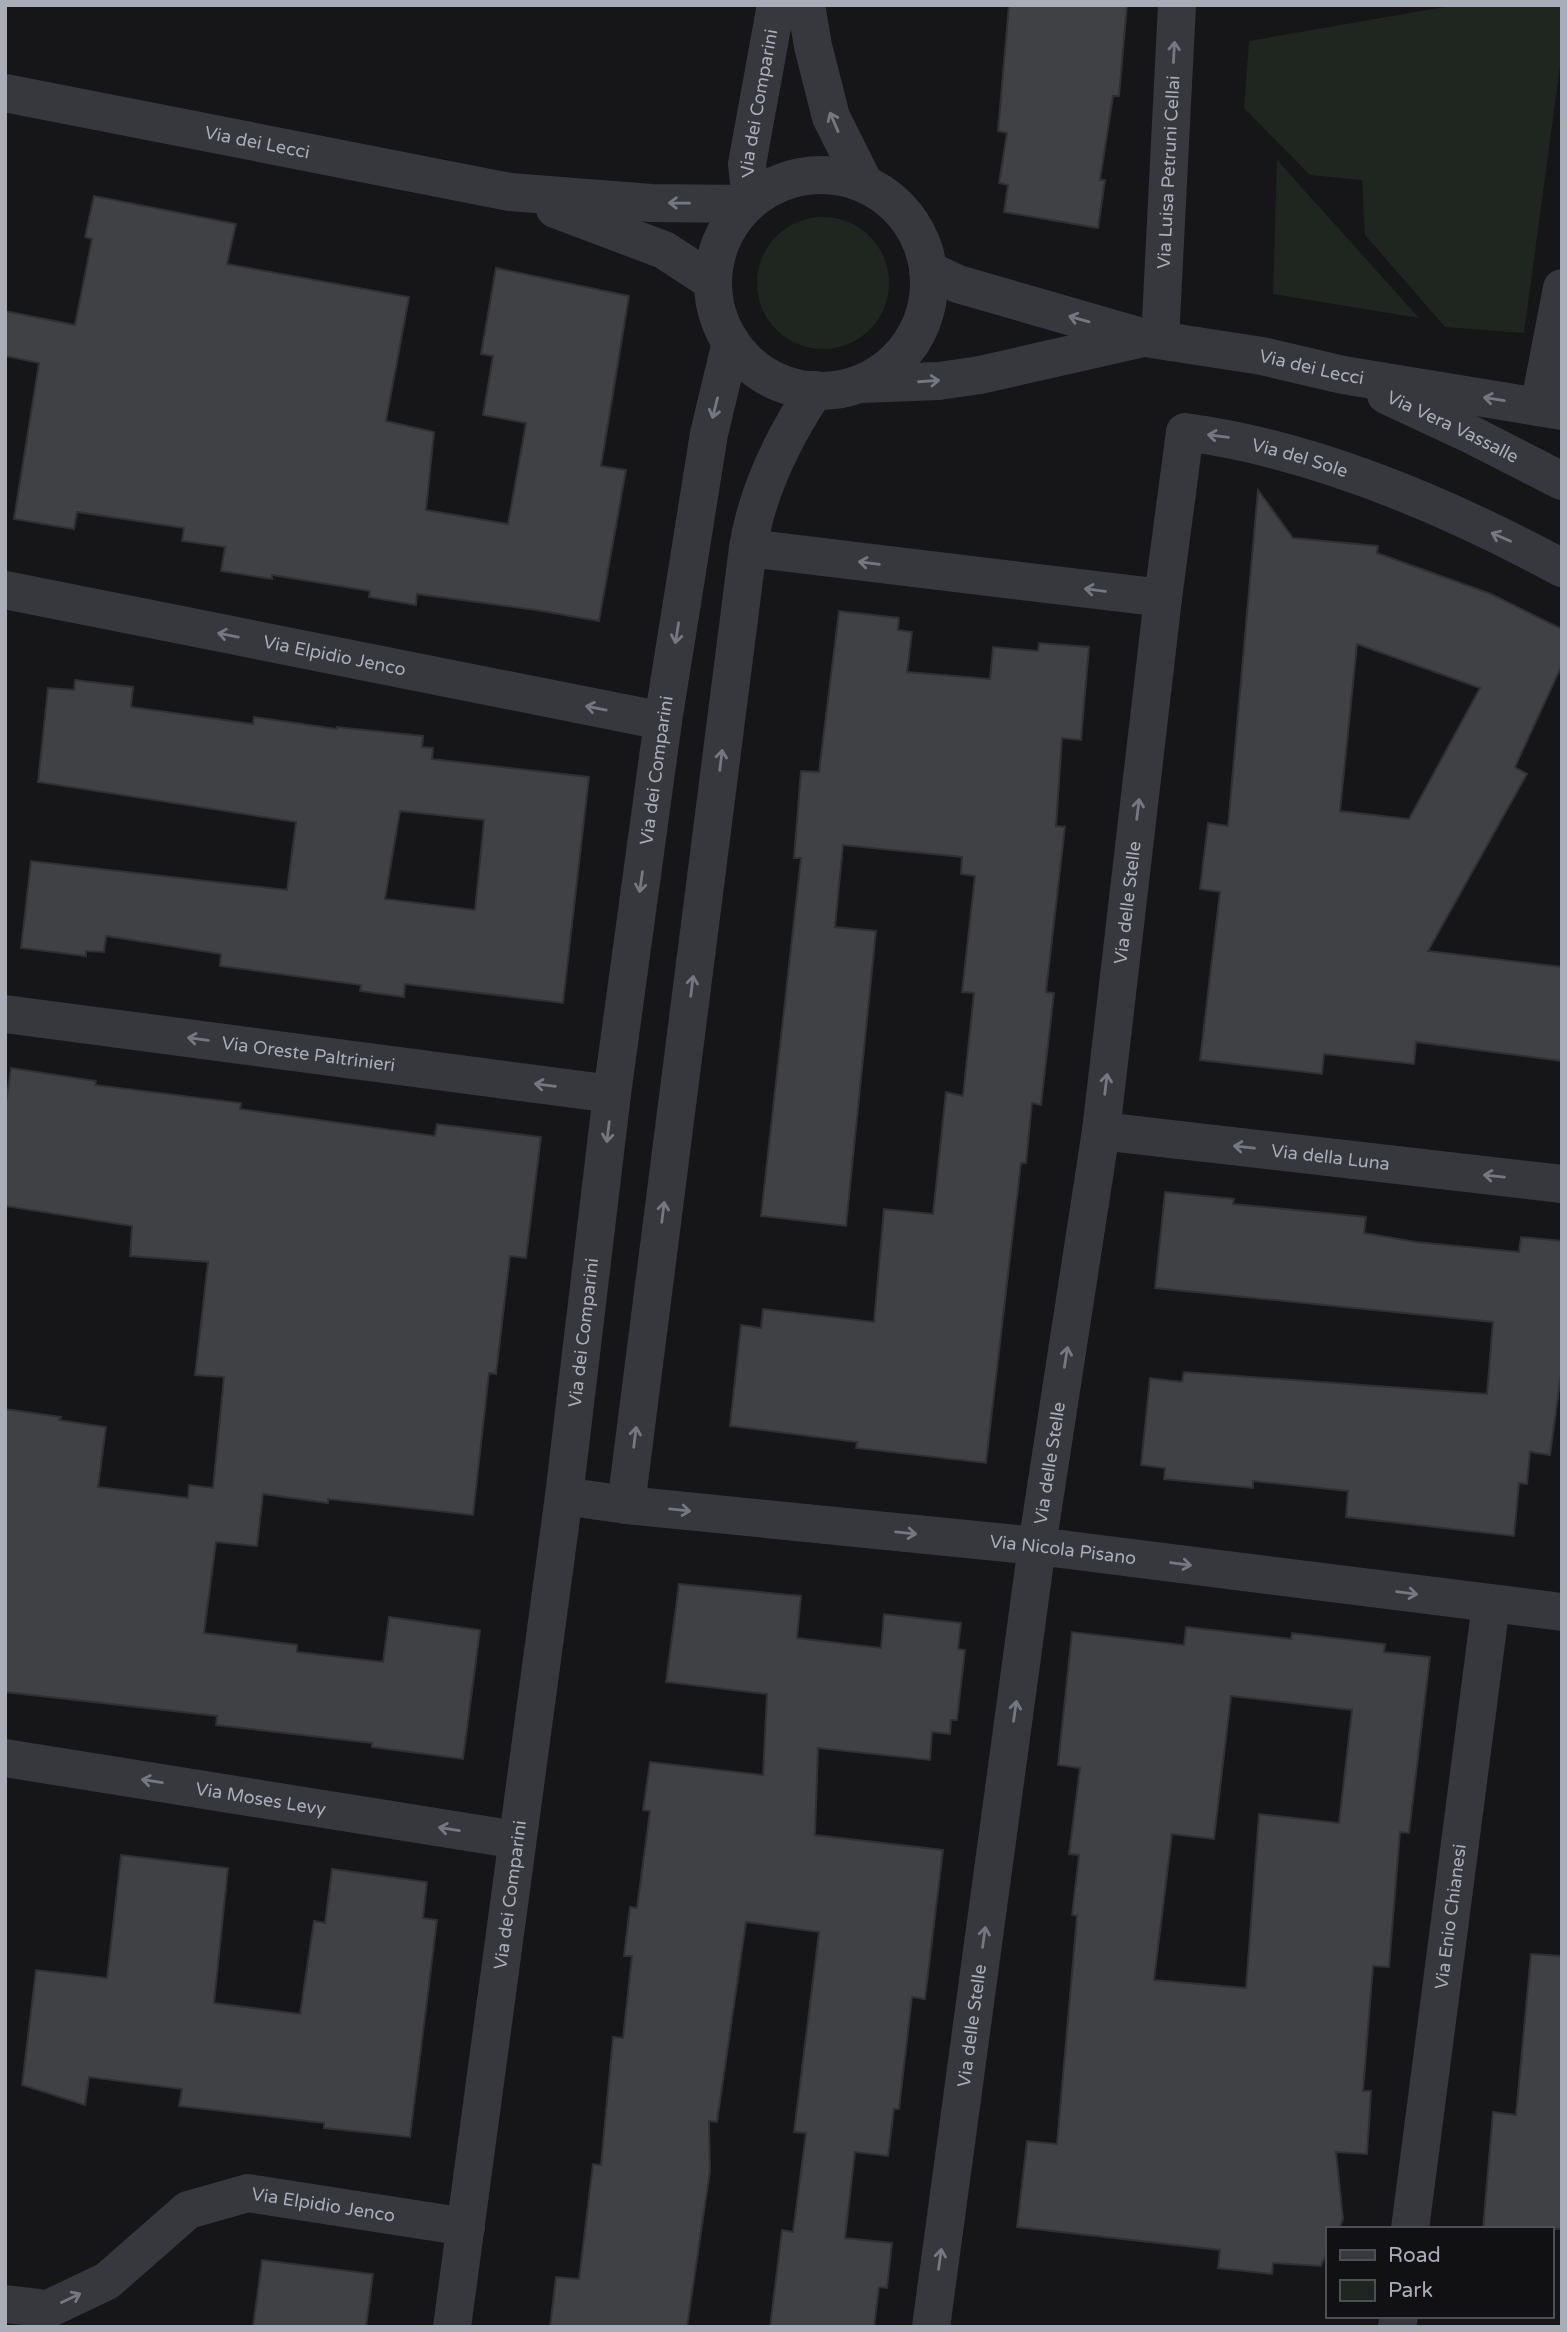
<svg xmlns="http://www.w3.org/2000/svg" width="1567" height="2332" viewBox="0 0 1567 2332" font-family="'Varela Round',sans-serif">
	<rect width="100%" height="100%" fill="#161618"/>
	<path fill="#1e261f" d="M1456,5H1562V52L1524,333L1445,327L1365,235L1362,180L1310,175L1244,108L1249,41Z
		M1277,160L1419,318L1273,294Z
		M757 283a66 66 0 1 1 132 0a66 66 0 1 1-132 0Z"/>
	<path fill="#404145" stroke="#303034" stroke-width="2" fill-rule="evenodd" d="M1009,5H1127L1119,96H1113L1100,180H1105L1098,228L1004,212L1008,185L999,183L1007,133L998,131Z
		M94,196L236,224L227,264L409,297L386,421L434,432L426,510L508,524L526,423L483,415L493,356L481,354L496,268L629,296L601,466L626,470L599,621L536,610L417,594L416,605L369,597L370,591L272,575V579L221,571L225,547L182,541L184,528L77,512L74,529L14,519L39,363L5,356V311L75,325L92,239L85,237Z
		M1258,490L1293,538L1378,546L1377,553L1491,594L1562,629V665L1515,767L1527,774L1428,951L1562,967V1061L1416,1042L1414,1064L1324,1054L1322,1074L1200,1060L1220,892L1200,889L1208,823L1228,826ZM1357,644L1480,688L1409,819L1340,811Z
		M839,611L899,618L898,630L912,632L907,672L990,679L993,647L1038,651L1039,643L1089,647L1081,740L1062,738L1056,826L1065,827L1046,992L1054,993L1041,1105L1032,1103L1026,1163H1021L986,1463L856,1448L857,1442L730,1426L741,1325L761,1328L763,1309L874,1322L884,1209L933,1214L946,1092L963,1096L974,993L962,992L975,876L961,874L962,857L843,845L835,927L876,931L846,1226L761,1216L801,858H794L801,771L819,772Z
		M75,680L133,687L131,707L253,724L254,717L337,729V727L423,736L422,747L433,748L432,759L589,777L563,1003L405,984L404,997L360,991L361,985L220,966L221,954L106,936L104,952L86,951V956L21,948L31,861L287,890L296,822L38,782L48,688L74,690ZM400,811L484,820L475,910L385,899Z
		M11,1068L96,1081L95,1085L241,1103L240,1109L435,1136L437,1124L541,1137L526,1258L510,1256L496,1374L489,1373L473,1515L328,1499V1503L263,1494L257,1546L216,1542L204,1633L297,1645V1652L383,1662L389,1617L480,1630L463,1759L372,1747V1743L216,1725L217,1716L5,1692V1409L61,1417L59,1420L106,1427L98,1487L188,1498L189,1485L213,1488L224,1377L195,1375L208,1262L130,1256L132,1226L5,1206V1109Z
		M1165,1192L1234,1199L1233,1204L1366,1217L1364,1233L1416,1242L1519,1252L1521,1237L1562,1241V1367L1550,1455L1530,1452L1527,1484L1519,1483L1514,1536L1346,1517L1348,1491L1253,1481V1488L1164,1479L1165,1468L1141,1465L1150,1378L1182,1382L1184,1372L1487,1394L1493,1322L1155,1288Z
		M679,1584L801,1596L797,1638L881,1648L884,1614L961,1623L958,1649L965,1650L957,1720H951L950,1734L932,1732L930,1760L818,1748L815,1835L943,1850L925,1999L912,1997L899,2109H894L888,2156L855,2152L845,2238L892,2243L887,2288L879,2287L874,2327H770L782,2230L793,2232L806,2133L794,2132L819,1932L746,1922L717,2122L709,2121L710,2171L687,2327H550L556,2277L579,2279L593,2164L601,2165L613,2037L623,2038L632,1956H624L630,1907L637,1908L650,1811L643,1810L650,1762L763,1775L767,1694L666,1682Z
		M1186,1627L1291,1639L1292,1633L1385,1644L1384,1652L1430,1657L1409,1833L1400,1832L1389,1967L1373,1966L1363,2091H1371L1367,2154L1336,2152L1343,2219L1339,2229H1327V2253L1321,2266L1273,2263L1272,2274L1218,2268L1220,2250L1017,2227L1027,2141L1057,2144L1077,1916L1072,1915L1079,1855L1069,1854L1080,1768L1058,1765L1072,1632L1184,1645ZM1231,1696L1352,1710L1339,1823L1259,1814L1246,1988L1154,1980L1172,1834L1214,1839Z
		M121,1855L228,1868L214,2003L300,2014L314,1921L325,1923L332,1869L427,1882L423,1918L437,1920L410,2137L324,2128V2123L179,2106L182,2089L89,2077L85,2105L22,2085L36,1970L107,1978Z
		M1531,1954L1562,1956V2229H1483L1493,2112L1516,2115Z
		M262,2260L373,2274L366,2327H253Z"/>
	<g fill="none" stroke-linecap="round" stroke-linejoin="round">
		<g stroke="#37383d" stroke-width="38">
			<path d="M806,5L813,46L831,117L864,183"/>
			<path id="s1" d="M5,93L510,192L651,203L747,204"/>
			<circle cx="821" cy="283" r="108"/>
			<path id="s2" d="M751,200L747,164L776,5"/>
			<path d="M555,209L664,250L713,282"/>
			<path id="s3" d="M928,270L958,284L1145,338L1262,356L1343,375L1562,411"/>
			<path id="s4" d="M1160,340L1177,5"/>
			<path d="M861,384L939,381L980,375L1139,339"/>
			<path id="s5" d="M1386,395L1474,436L1562,481"/>
			<path d="M1539,407L1562,288"/>
			<path d="M748,548L1163,598"/>
			<path id="s6" d="M5,590L663,721"/>
			<path id="s7" d="M5,1014L612,1094"/>
			<path id="s8" d="M1101,1131L1562,1184"/>
			<path id="s9" d="M564,1496L626,1505L1037,1546L1562,1612"/>
			<path d="M626,1505L748,548C757,491 783,438 815,390"/>
			<path id="s10" d="M5,1758L517,1840"/>
			<path id="s11" d="M1410,2229L1491,1604"/>
			<path id="s12" d="M5,2304L48,2309L107,2281L188,2210L248,2193L466,2227"/>
			<path id="s13" d="M452,2327L564,1496L612,1094L663,721L709,434L731,342"/>
			<path id="s14" d="M931,2327L1037,1546L1101,1131L1163,598L1185,432C1313,449 1449,507 1562,568"/>
			<path d="M1397,2327L1399,2316"/>
		</g>
	</g>
	<defs><path id="oneway-shaft" d="M-6 0H5M1.5-3L5.5 0L1.5 3" fill="none" stroke-width="1.6" stroke-linecap="round" stroke-linejoin="round" transform="scale(1.75)"/></defs>
	<g stroke="#757881">
		<use href="#oneway-shaft" transform="translate(1174 52) rotate(-87)"/>
		<use href="#oneway-shaft" transform="translate(834 122) rotate(-113)"/>
		<use href="#oneway-shaft" transform="translate(679 203) rotate(-179)"/>
		<use href="#oneway-shaft" transform="translate(1079 319) rotate(-164)"/>
		<use href="#oneway-shaft" transform="translate(929 381) rotate(-4)"/>
		<use href="#oneway-shaft" transform="translate(1494 399) rotate(-171)"/>
		<use href="#oneway-shaft" transform="translate(715 408) rotate(104)"/>
		<use href="#oneway-shaft" transform="translate(1218 436) rotate(-172)"/>
		<use href="#oneway-shaft" transform="translate(1501 537) rotate(-156)"/>
		<use href="#oneway-shaft" transform="translate(869 563) rotate(-173)"/>
		<use href="#oneway-shaft" transform="translate(1095 590) rotate(-173)"/>
		<use href="#oneway-shaft" transform="translate(677 633) rotate(99)"/>
		<use href="#oneway-shaft" transform="translate(228 635) rotate(-169)"/>
		<use href="#oneway-shaft" transform="translate(596 708) rotate(-169)"/>
		<use href="#oneway-shaft" transform="translate(721 760) rotate(-83)"/>
		<use href="#oneway-shaft" transform="translate(1138 809) rotate(-83)"/>
		<use href="#oneway-shaft" transform="translate(641 882) rotate(98)"/>
		<use href="#oneway-shaft" transform="translate(692 986) rotate(-83)"/>
		<use href="#oneway-shaft" transform="translate(198 1039) rotate(-173)"/>
		<use href="#oneway-shaft" transform="translate(1106 1084) rotate(-83)"/>
		<use href="#oneway-shaft" transform="translate(545 1085) rotate(-173)"/>
		<use href="#oneway-shaft" transform="translate(608 1132) rotate(97)"/>
		<use href="#oneway-shaft" transform="translate(1244 1147) rotate(-174)"/>
		<use href="#oneway-shaft" transform="translate(1494 1176) rotate(-174)"/>
		<use href="#oneway-shaft" transform="translate(663 1212) rotate(-83)"/>
		<use href="#oneway-shaft" transform="translate(1066 1357) rotate(-81)"/>
		<use href="#oneway-shaft" transform="translate(635 1437) rotate(-83)"/>
		<use href="#oneway-shaft" transform="translate(680 1510) rotate(6)"/>
		<use href="#oneway-shaft" transform="translate(906 1533) rotate(6)"/>
		<use href="#oneway-shaft" transform="translate(1181 1564) rotate(7)"/>
		<use href="#oneway-shaft" transform="translate(1407 1593) rotate(7)"/>
		<use href="#oneway-shaft" transform="translate(1015 1711) rotate(-82)"/>
		<use href="#oneway-shaft" transform="translate(152 1781) rotate(-171)"/>
		<use href="#oneway-shaft" transform="translate(449 1829) rotate(-171)"/>
		<use href="#oneway-shaft" transform="translate(984 1937) rotate(-82)"/>
		<use href="#oneway-shaft" transform="translate(940 2259) rotate(-82)"/>
		<use href="#oneway-shaft" transform="translate(71 2298) rotate(-25)"/>
	</g>
	<g text-anchor="middle" dominant-baseline="central" stroke-width="5" stroke-linejoin="round" paint-order="stroke">
		<g font-size="18" fill="#a8adb8" stroke="#111113">
			<text stroke="none"><textPath href="#s2" startOffset="98">Via dei Comparini</textPath></text>
			<text stroke="none"><textPath href="#s1" startOffset="257">Via dei Lecci</textPath></text>
			<text stroke="none"><textPath href="#s4" startOffset="168">Via Luisa Petruni Cellai</textPath></text>
			<text stroke="none"><textPath href="#s3" startOffset="397">Via dei Lecci</textPath></text>
			<text stroke="none"><textPath href="#s5" startOffset="74">Via Vera Vassalle</textPath></text>
			<text stroke="none"><textPath href="#s14" startOffset="2030">Via del Sole</textPath></text>
			<text stroke="none"><textPath href="#s6" startOffset="336">Via Elpidio Jenco</textPath></text>
			<text stroke="none"><textPath href="#s13" startOffset="1570">Via dei Comparini</textPath></text>
			<text stroke="none"><textPath href="#s14" startOffset="1438">Via delle Stelle</textPath></text>
			<text stroke="none"><textPath href="#s7" startOffset="306">Via Oreste Paltrinieri</textPath></text>
			<text stroke="none"><textPath href="#s8" startOffset="231">Via della Luna</textPath></text>
			<text stroke="none"><textPath href="#s13" startOffset="1003">Via dei Comparini</textPath></text>
			<text stroke="none"><textPath href="#s14" startOffset="872">Via delle Stelle</textPath></text>
			<text stroke="none"><textPath href="#s9" startOffset="502">Via Nicola Pisano</textPath></text>
			<text stroke="none"><textPath href="#s10" startOffset="259">Via Moses Levy</textPath></text>
			<text stroke="none"><textPath href="#s13" startOffset="436">Via dei Comparini</textPath></text>
			<text stroke="none"><textPath href="#s11" startOffset="315">Via Enio Chianesi</textPath></text>
			<text stroke="none"><textPath href="#s14" startOffset="304">Via delle Stelle</textPath></text>
			<text stroke="none"><textPath href="#s12" startOffset="355">Via Elpidio Jenco</textPath></text>
		</g>
	</g>
	<rect width="1567" height="2332" fill="none" stroke="#a8adb8" stroke-width="14"/>
	<rect x="1326" y="2227" width="228" height="91" fill="#111113" stroke="#4d4f55" stroke-width="2"/>
	<rect x="1340" y="2250" width="35" height="10" fill="#37383d" stroke="#4d4f55" stroke-width="2"/>
	<text x="1388" y="2262" font-size="21" fill="#a8adb8">Road</text>
	<rect x="1340" y="2280" width="35" height="21" fill="#1e261f" stroke="#4d4f55" stroke-width="2"/>
	<text x="1388" y="2297" font-size="21" fill="#a8adb8">Park</text>
</svg>
